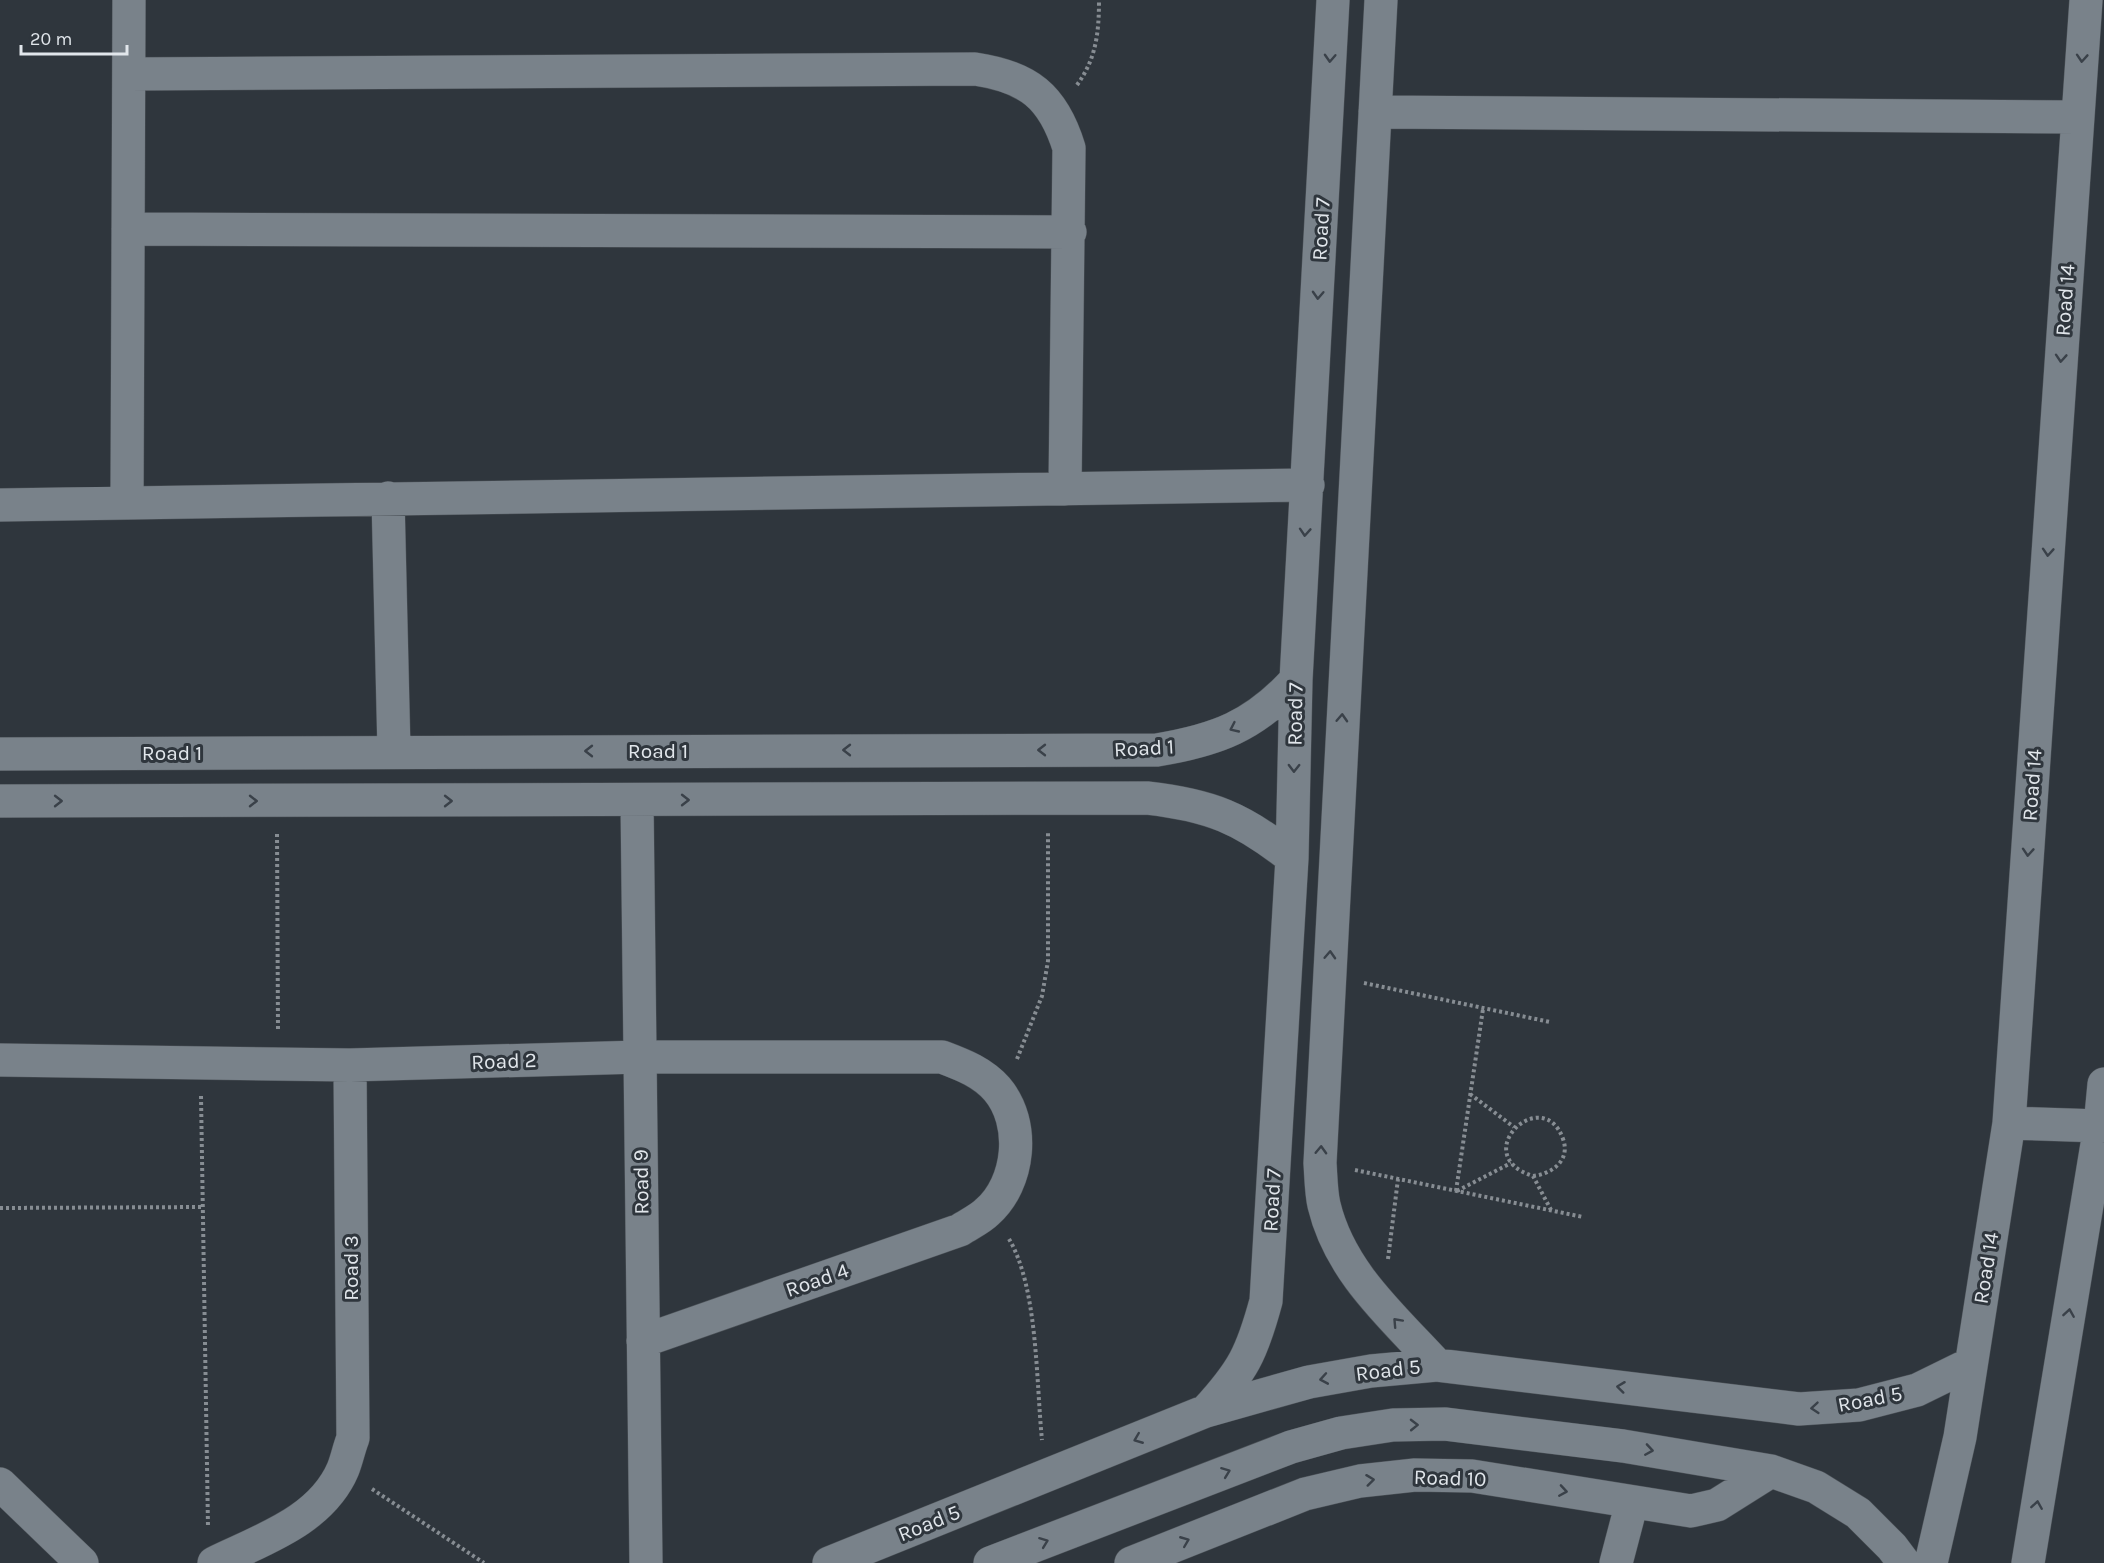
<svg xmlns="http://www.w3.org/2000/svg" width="2104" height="1563" viewBox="0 0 2104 1563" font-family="Karla,sans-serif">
	<rect width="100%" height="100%" fill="#2f363d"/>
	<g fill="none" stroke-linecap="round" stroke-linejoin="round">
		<defs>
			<path id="minor" d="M1381,0L1320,1163C1321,1177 1321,1192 1324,1205C1340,1272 1392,1316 1437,1365
				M129,74L975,69C1028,77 1053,96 1069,148L1065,489
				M1375,112L2078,117
				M128,229L1070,232
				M388,498L394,751
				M127,503L129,0
				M0,505L1308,485
				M0,754L1157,750C1217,740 1254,726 1296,680
				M637,800L646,1563
				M0,801L1147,798C1210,805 1242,818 1292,858
				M0,1060L350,1065L640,1057H942C963,1065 982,1072 997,1089C1026,1123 1020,1183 987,1212C980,1219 969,1224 960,1230L643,1341
				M2009,1123L2100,1126
				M1206,1411C1243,1371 1252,1353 1266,1301L1292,858L1296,680L1333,0
				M0,1484L82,1563
				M214,1563C261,1540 321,1521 343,1469C347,1459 349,1448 353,1438L350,1065
				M829,1563L1206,1411L1309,1382L1371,1371L1437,1365L1799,1409L1859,1405L1917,1390L1970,1364
				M990,1563L1291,1447L1341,1433L1393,1425L1445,1424L1623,1446L1771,1471L1816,1487L1858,1513L1892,1547L1904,1563
				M1131,1563L1305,1494L1360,1481L1415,1475L1472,1476L1691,1511L1717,1505L1771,1471
				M1616,1563L1632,1502
				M1931,1563L1960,1437L2009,1123L2086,0
				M2028,1563L2100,1126L2104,1084"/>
		</defs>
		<use href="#minor" stroke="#4c5258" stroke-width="34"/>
		<path stroke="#878d93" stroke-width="4" stroke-dasharray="3 3" stroke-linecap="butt" d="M1077,85C1096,59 1099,33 1099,0
			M277,834L278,1030
			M1364,983L1550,1022
			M1017,1059L1042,996L1048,961V832
			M1470,1094L1514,1127
			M201,1096L208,1527
			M1355,1170L1583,1217
			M1533,1176C1551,1174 1571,1161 1563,1139C1543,1082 1466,1155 1533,1176L1551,1210
			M1456,1191L1483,1009
			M1457,1191L1511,1163
			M0,1208L203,1207
			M1009,1239C1038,1288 1036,1381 1042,1440
			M1388,1259L1398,1179
			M372,1489L484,1563"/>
		<use href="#minor" stroke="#79828a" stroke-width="33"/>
	</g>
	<defs><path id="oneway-chevron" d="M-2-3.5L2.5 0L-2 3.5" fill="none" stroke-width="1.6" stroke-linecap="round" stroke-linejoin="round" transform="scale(1.5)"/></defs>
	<g stroke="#3a4149">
		<use href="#oneway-chevron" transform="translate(1330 58) rotate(93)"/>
		<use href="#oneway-chevron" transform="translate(2082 58) rotate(94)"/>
		<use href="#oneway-chevron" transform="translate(1318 295) rotate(93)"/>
		<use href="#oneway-chevron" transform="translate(2061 358) rotate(94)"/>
		<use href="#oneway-chevron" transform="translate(1305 532) rotate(94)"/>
		<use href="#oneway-chevron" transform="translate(2048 552) rotate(94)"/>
		<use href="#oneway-chevron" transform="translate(1342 718) rotate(-87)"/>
		<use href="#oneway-chevron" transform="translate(1234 728) rotate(155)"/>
		<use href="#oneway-chevron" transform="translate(847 750) rotate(180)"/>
		<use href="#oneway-chevron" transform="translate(1042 750) rotate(180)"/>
		<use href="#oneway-chevron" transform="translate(589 751) rotate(180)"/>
		<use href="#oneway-chevron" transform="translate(1294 768) rotate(91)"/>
		<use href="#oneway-chevron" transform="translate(685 800)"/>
		<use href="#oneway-chevron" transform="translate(58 801)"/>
		<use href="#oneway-chevron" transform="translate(253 801)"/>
		<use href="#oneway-chevron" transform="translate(448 801)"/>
		<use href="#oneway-chevron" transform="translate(2028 852) rotate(94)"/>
		<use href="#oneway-chevron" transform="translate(1330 955) rotate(-87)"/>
		<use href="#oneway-chevron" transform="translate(1321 1150) rotate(-88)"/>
		<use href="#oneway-chevron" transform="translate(2069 1313) rotate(-81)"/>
		<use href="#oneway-chevron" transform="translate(1397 1322) rotate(-133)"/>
		<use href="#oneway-chevron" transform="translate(1324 1379) rotate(170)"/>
		<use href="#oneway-chevron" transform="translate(1621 1387) rotate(-173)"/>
		<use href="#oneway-chevron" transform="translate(1815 1408) rotate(175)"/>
		<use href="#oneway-chevron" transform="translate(1414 1425) rotate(-1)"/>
		<use href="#oneway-chevron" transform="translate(1138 1439) rotate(158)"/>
		<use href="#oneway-chevron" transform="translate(1649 1450) rotate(9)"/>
		<use href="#oneway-chevron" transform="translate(1226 1472) rotate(-21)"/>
		<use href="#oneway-chevron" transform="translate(1370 1480) rotate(-7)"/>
		<use href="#oneway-chevron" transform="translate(1563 1491) rotate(9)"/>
		<use href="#oneway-chevron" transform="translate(2037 1505) rotate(-81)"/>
		<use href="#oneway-chevron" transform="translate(1185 1541) rotate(-22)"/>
		<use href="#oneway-chevron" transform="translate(1044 1542) rotate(-21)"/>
	</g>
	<g text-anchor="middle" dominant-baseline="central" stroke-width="6" stroke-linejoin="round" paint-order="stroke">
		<g font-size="21" fill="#e1e6eb" stroke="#2f363d">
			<text transform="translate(1321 229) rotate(-87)">Road 7</text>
			<text transform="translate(2065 300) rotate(-86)">Road 14</text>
			<text transform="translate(1295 714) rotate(-89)">Road 7</text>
			<text transform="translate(1144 748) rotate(-3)">Road 1</text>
			<text x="658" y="751">Road 1</text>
			<text x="172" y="753">Road 1</text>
			<text transform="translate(2032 785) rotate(-86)">Road 14</text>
			<text transform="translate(504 1061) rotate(-2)">Road 2</text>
			<text transform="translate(641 1182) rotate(-91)">Road 9</text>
			<text transform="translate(1272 1200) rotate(-87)">Road 7</text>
			<text transform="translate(351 1268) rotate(-90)">Road 3</text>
			<text transform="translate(1986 1268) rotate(-81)">Road 14</text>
			<text transform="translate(817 1280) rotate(-19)">Road 4</text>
			<text transform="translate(1388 1370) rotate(-7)">Road 5</text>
			<text transform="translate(1870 1399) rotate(-11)">Road 5</text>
			<text transform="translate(1450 1478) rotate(2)">Road 10</text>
			<text transform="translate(929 1523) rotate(-22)">Road 5</text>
		</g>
	</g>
	<path d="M21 45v9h106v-9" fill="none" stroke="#e1e6eb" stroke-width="3"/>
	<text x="30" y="45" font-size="18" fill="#e1e6eb" stroke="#2f363d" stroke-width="4.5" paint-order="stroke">20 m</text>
</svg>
